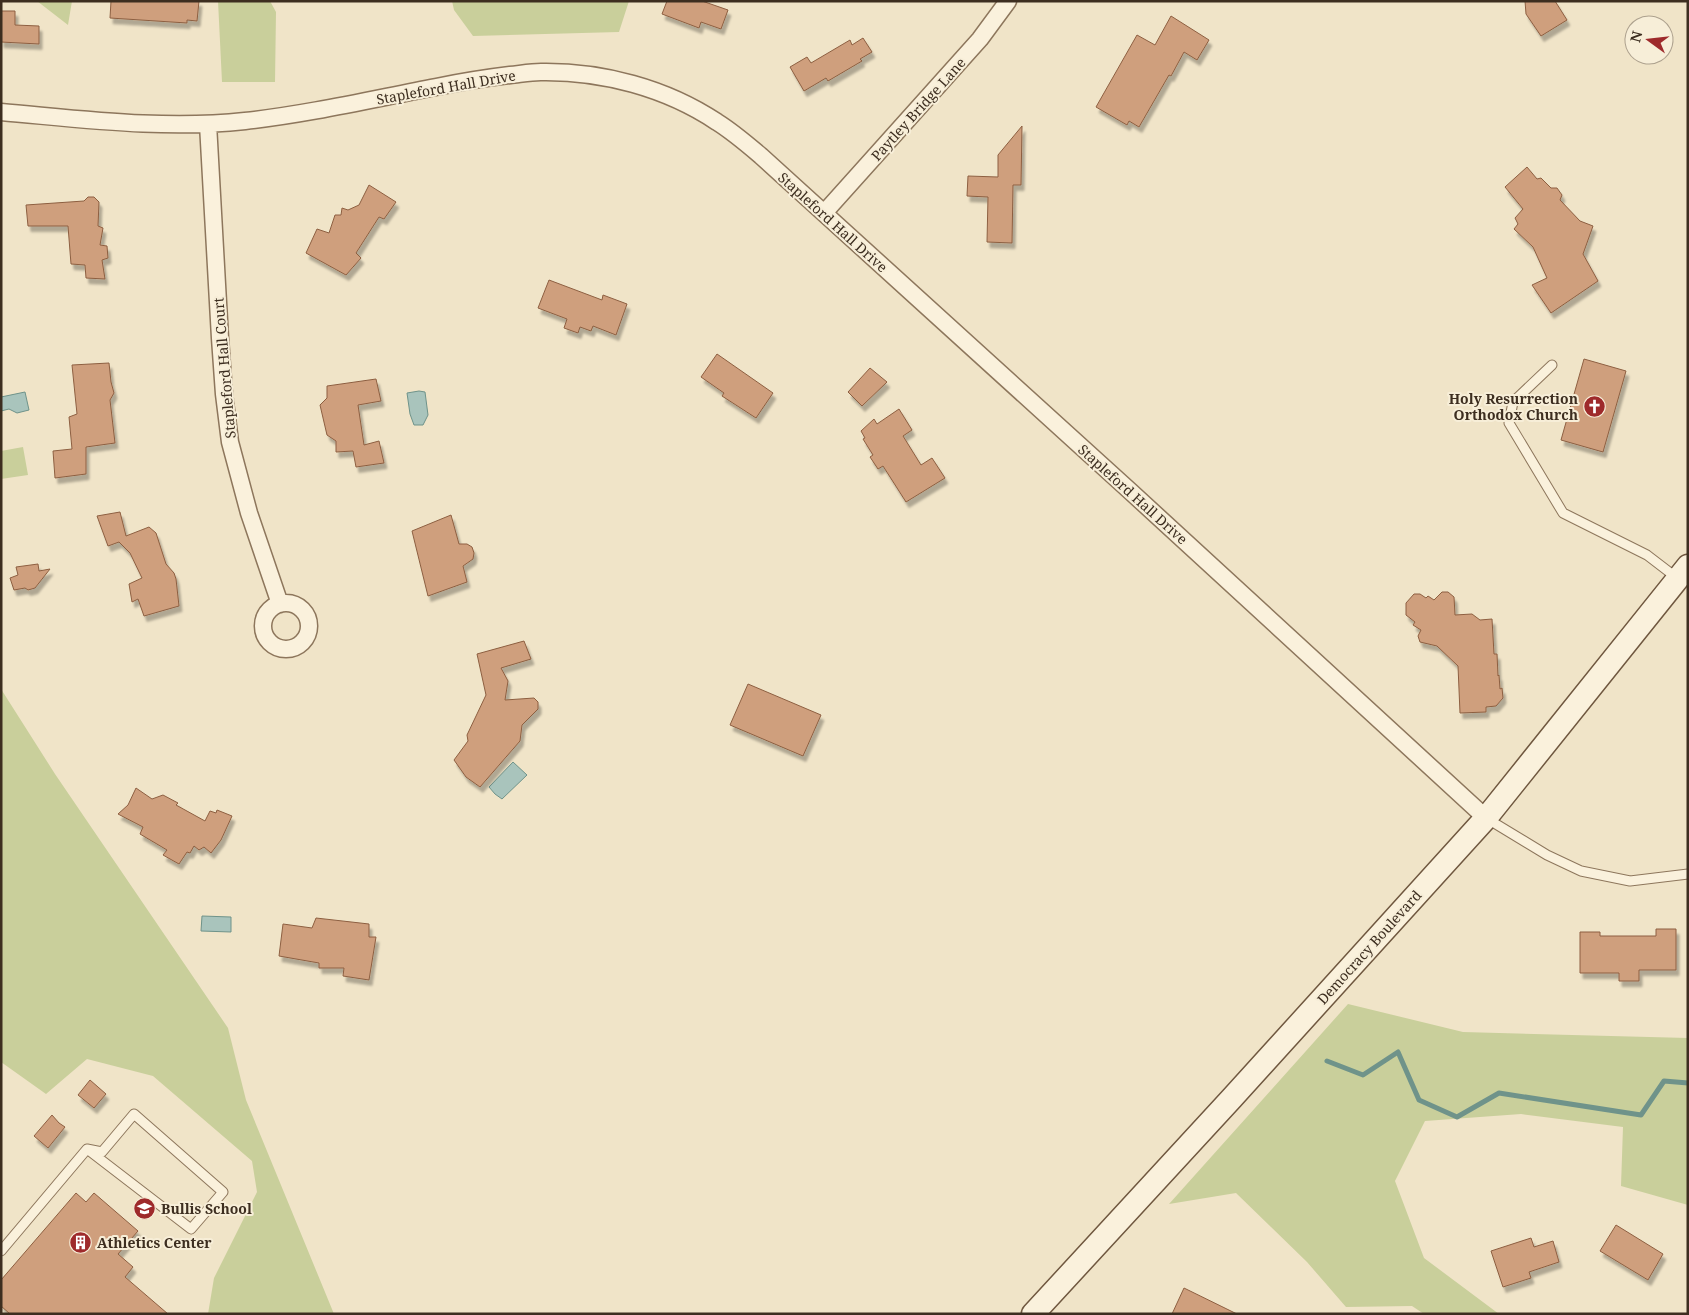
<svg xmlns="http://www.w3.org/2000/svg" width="1689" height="1315" viewBox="0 0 1689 1315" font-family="'Noto Serif',serif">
	<defs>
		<filter id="shadow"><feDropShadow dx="3" dy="5.5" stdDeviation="1" flood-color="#0004"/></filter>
	</defs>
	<rect width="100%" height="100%" fill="#f0e4c8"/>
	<path fill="#c9cf9b" d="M37,1H72L68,25Z
		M218,1H270L276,12L275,82H222Z
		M452,1H629L619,32L473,36L454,10Z
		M23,447L28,475L1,479V451Z
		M1,689L55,774L228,1028L246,1100L334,1314H208L214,1278L257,1192L252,1161L153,1076L87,1059L46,1094L1,1062Z
		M1348,1004L1463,1032L1688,1038V1205L1621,1186L1623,1127L1521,1114L1425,1121L1395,1181L1424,1258L1499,1314H1424L1412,1306L1346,1307L1307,1262L1236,1193L1169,1204Z"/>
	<path fill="#a9c4bc" stroke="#6f938a" d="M419,391L425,392L428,415L423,425H414L410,414L407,393Z
		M25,392L29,410L17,413L9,409L1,411V397Z
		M513,762L527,775L502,799L495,794L489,787Z
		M202,916L231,917V932L201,931Z"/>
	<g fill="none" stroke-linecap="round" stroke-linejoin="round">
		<path stroke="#6f938a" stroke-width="5" d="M1327,1061L1363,1075L1398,1052L1419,1100L1457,1117L1499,1093L1641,1115L1664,1081L1688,1083"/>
	</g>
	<path fill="#cf9f7d" stroke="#8d5f41" filter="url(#shadow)" d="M111,1H199L197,21L187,20V23L110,18Z
		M667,1H702L728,10L721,29L701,22L699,28L662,14Z
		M1525,1H1555L1567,20L1541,36L1526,14Z
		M1,11H15V25L39,26V44L1,42Z
		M1171,16L1209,40L1197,60L1184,52L1171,76L1169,75L1139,127L1129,121L1127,125L1096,107L1137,35L1155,45Z
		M863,38L872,52L860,59L862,61L828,81L826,78L804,91L790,67L807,57L811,63L850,40L852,45Z
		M1022,126L1021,185H1013L1012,243L987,242L988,197L967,196L968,176L998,177V155Z
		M1527,167L1537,179L1541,178L1551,188H1557L1562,195L1560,200L1580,221L1593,226L1583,254L1598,281L1551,313L1532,285L1547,278L1533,247L1514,229L1518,224L1515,218L1523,209L1505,187Z
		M369,185L396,202L384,219L379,217L356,253L361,258L346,275L306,253L317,229L329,233L335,215H341L342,208L348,210L359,205Z
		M88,197H94L99,202L98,226L103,228L100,245L107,246L108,258L102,260L105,279L86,278L85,265L71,264L68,226H28L26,205L84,201Z
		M549,280L602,300L603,295L627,304L616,335L593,326L591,331L580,327L578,333L564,328L567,319L538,308Z
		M717,354L773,393L756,418L722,396L724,393L701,377Z
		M1584,359L1626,371L1603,452L1561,440Z
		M109,363L111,382L114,393L110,400L115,443L86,447V474L55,478L53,451L72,449L69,417L77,414L72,365Z
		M870,368L887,382L862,406L848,392Z
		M376,379L381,401L358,405L364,445L379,441L384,463L356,467L353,451L336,452V441L327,435L320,405L327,398V386Z
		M899,409L912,430L903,436L921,465L932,458L945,478L906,502L883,466L878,469L870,457L873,455L863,439L865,438L861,431L874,419L877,424Z
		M120,512L126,536L149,527L156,533L166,564L174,573L176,579L179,606L144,616L138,599L132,602L129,584L142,578L130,553L119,542L108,546L97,516Z
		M451,515L459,544H467L472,547L474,553L473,559L463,566L467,582L428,596L412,531Z
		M38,564L39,571L50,569L35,588L28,590L25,588L14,590L10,578L18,575L16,567Z
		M1442,592H1448L1454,597L1455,615L1472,614L1480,620L1492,619L1494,654H1497L1498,676L1499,675L1500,689L1502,688L1503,698L1496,706L1486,707V712L1460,713L1458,666L1437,646L1420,642L1418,636L1421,630L1413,625L1415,622L1406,615V603L1414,594H1420L1426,598L1428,596L1434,600Z
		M524,641L531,659L501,668L508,681L505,700L534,698L538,702V709L522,725L520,741L480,787L466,777L454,760L468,741L467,735L486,695L477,654Z
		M748,684L821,715L803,756L730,725Z
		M136,788L152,799L163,795L178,803L176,805L205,821L210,811L216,813L217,810L232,816L221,840L211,853L204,847L199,850L194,846L190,853L187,852L179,864L163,855L167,850L140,834L143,827L118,814L128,805Z
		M316,918L369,924V937H376L369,980L343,976L344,968H319V963L279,956L283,924L312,928Z
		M1656,929H1676V970H1639V981H1619V973H1580V932H1600V936H1656Z
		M90,1080L106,1094L94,1108L78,1095Z
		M52,1115L59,1123L65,1127L48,1148L34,1136Z
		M76,1193L86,1202L94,1193L138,1231L118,1254L133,1267L125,1277L168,1314H10L1,1306V1280Z
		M1616,1225L1663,1254L1648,1280L1600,1251Z
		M1531,1238L1534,1247L1553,1241L1559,1262L1529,1272L1531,1278L1503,1287L1491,1251Z
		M1184,1288L1237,1314H1172Z"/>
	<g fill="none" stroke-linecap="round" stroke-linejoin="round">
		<defs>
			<path id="lane" d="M1552,365L1513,402L1509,423L1563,513L1647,555L1677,578
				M1486,818L1547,855L1581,871L1630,881L1688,874
				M134,1114L223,1192L191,1229L87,1149L102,1152Z
				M1,1251L87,1149"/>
			<path id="street" d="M1,112C82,119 164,130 245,121C309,114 373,99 436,87C461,82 485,78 510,75C520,74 531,72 541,72C602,71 666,88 717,122C733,132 747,144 761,156L1130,491L1486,818
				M208,124L220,338L224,394L230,442L249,513L280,604
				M824,213L980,39L1008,1
				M263 626a23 23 0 1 1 46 0a23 23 0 1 1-46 0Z"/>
			<path id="secondary" d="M1033,1314L1232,1098L1486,818L1688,566"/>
		</defs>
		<use href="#lane" stroke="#8d765c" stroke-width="11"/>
		<use href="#street" stroke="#8d765c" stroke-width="19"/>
		<use href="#secondary" stroke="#6f573f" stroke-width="25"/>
		<use href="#lane" stroke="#faf1dc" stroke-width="9"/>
		<use href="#street" stroke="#faf1dc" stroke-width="16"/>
		<use href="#secondary" stroke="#faf1dc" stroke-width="22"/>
	</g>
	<defs>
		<symbol id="church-disc" viewBox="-11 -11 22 22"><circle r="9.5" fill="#9e2a2b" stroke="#f7eed8"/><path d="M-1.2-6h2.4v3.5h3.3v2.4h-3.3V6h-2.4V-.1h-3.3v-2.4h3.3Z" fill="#fff"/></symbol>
		<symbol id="school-disc" viewBox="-11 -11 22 22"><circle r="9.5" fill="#9e2a2b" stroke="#f7eed8"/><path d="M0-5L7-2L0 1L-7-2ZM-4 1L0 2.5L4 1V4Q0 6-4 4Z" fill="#fff"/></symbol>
		<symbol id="building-disc" viewBox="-11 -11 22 22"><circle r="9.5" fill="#9e2a2b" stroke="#f7eed8"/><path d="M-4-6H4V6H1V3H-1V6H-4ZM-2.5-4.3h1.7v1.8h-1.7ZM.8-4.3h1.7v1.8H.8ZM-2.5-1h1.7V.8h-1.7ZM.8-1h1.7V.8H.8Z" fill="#fff"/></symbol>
	</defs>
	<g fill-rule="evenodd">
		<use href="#church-disc" x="1582" y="394" width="25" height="25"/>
		<use href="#school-disc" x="132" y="1196" width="25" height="25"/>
		<use href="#building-disc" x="68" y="1230" width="25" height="25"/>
	</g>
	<g text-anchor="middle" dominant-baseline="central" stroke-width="4" stroke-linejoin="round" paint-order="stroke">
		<g font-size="14" fill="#3d2e20" stroke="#f7eed8">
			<text transform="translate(446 87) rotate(-10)">Stapleford Hall Drive</text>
			<text transform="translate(918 109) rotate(-48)">Paytley Bridge Lane</text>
			<text transform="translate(833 222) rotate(42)">Stapleford Hall Drive</text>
			<text transform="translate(224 368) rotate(-95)">Stapleford Hall Court</text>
			<text transform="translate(1133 494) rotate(42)">Stapleford Hall Drive</text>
			<text transform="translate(1369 947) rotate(-48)">Democracy Boulevard</text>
		</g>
		<g font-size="14" font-weight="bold" fill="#3d2e20" stroke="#f7eed8" text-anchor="start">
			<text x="1578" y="398" text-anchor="end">Holy Resurrection<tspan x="1578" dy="16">Orthodox Church</tspan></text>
			<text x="161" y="1208">Bullis School</text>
			<text x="97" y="1242">Athletics Center</text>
		</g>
	</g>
	<rect width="1689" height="1315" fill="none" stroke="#3d2e20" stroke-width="5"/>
	<g transform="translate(1649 40) rotate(285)"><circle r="24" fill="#f7eed8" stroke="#ada18e"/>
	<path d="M0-4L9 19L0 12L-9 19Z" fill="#9e2a2b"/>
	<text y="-8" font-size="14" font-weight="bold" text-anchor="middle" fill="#3d2e20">N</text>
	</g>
</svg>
